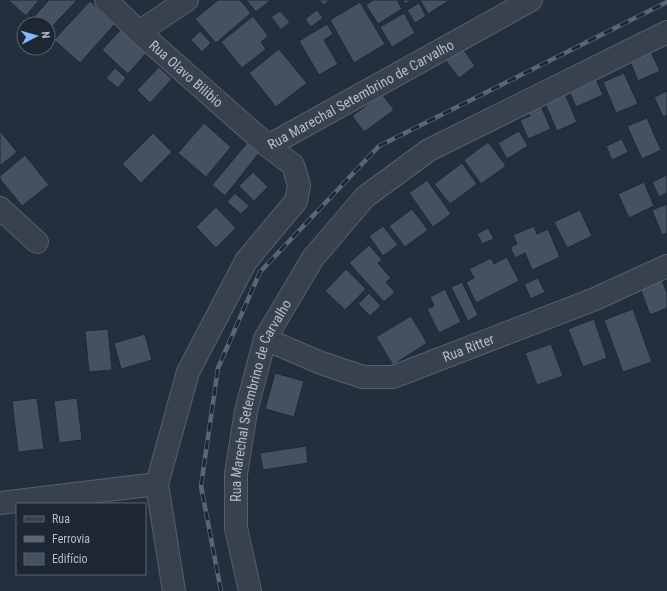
<svg xmlns="http://www.w3.org/2000/svg" width="667" height="591" viewBox="0 0 667 591" font-family="'Roboto Condensed',sans-serif">
	<rect width="100%" height="100%" fill="#242f3e"/>
	<path fill="#455162" stroke="#1f2835" d="M8,0H39L26,16Z
		M49,0H77L48,31V24H33L30,21Z
		M218,0H240L251,13L216,43L195,19Z
		M246,0H271L256,12Z
		M319,0H330L323,5Z
		M373,0H397L402,9L378,24L366,5Z
		M403,0H411L405,4Z
		M420,0H450L428,14Z
		M90,1L115,24L80,63L54,40Z
		M360,2L385,44L354,63L330,20Z
		M419,3L426,16L415,23L407,10Z
		M317,10L323,18L311,27L305,19Z
		M280,11L290,22L281,30L271,17Z
		M404,13L415,33L392,47L380,27Z
		M253,16L268,36L261,42L266,49L242,68L221,42Z
		M327,24L333,34L324,40L338,64L319,75L299,41Z
		M123,27L149,50L128,74L102,50Z
		M200,31L211,43L202,52L191,40Z
		M459,43L475,66L459,78L442,56Z
		M279,49L307,83L276,107L249,73Z
		M651,52L660,71L638,81L630,61Z
		M159,67L172,79L150,103L137,90Z
		M115,68L126,78L118,88L106,78Z
		M624,73L638,104L616,113L603,82Z
		M596,79L603,95L576,107L569,91Z
		M667,91V115L663,117L654,97Z
		M564,92L577,122L557,131L544,101Z
		M382,94L394,110L364,132L352,116Z
		M541,106L551,129L528,139L520,120L530,116L528,112Z
		M647,118L661,150L642,159L627,126Z
		M204,123L231,147L206,177L178,153Z
		M0,131L17,152L0,166Z
		M519,131L528,146L507,159L498,143Z
		M153,133L172,152L141,183L122,164Z
		M622,139L628,152L612,160L606,146Z
		M488,142L506,166L481,184L464,160Z
		M247,143L259,153L225,196L212,185Z
		M25,155L49,185L22,206L0,179V176Z
		M462,163L477,184L450,204L434,184Z
		M253,172L268,187L254,201L239,186Z
		M667,175V193L659,197L652,182Z
		M427,180L451,214L433,227L409,193Z
		M644,182L654,206L629,218L618,194Z
		M235,193L249,206L241,214L227,202Z
		M667,204V233L662,235L652,210Z
		M216,207L236,228L216,248L196,227Z
		M412,209L428,230L405,247L389,226Z
		M580,210L592,236L567,248L554,222Z
		M383,226L398,245L383,256L369,236Z
		M534,226L537,234L548,229L560,257L532,270L525,253L515,258L510,247L517,244L513,235Z
		M488,228L494,239L482,244L477,234Z
		M369,245L382,260L378,263L391,278L386,282L395,292L384,302L349,263Z
		M507,257L519,281L476,303L466,282L474,278L469,269L491,258L494,264Z
		M346,269L366,289L345,310L325,291Z
		M661,277L667,293V308L650,315L639,285Z
		M538,278L545,292L531,299L524,284Z
		M462,282L478,315L468,321L451,287Z
		M445,289L461,322L439,333L427,309L434,306L430,297Z
		M369,293L381,306L370,316L358,304Z
		M633,309L652,362L623,372L604,320Z
		M411,316L427,343L393,365L376,337Z
		M594,319L607,358L583,367L568,329Z
		M108,329L112,370L89,372L85,331Z
		M145,334L152,360L121,369L114,343Z
		M551,344L563,376L537,385L525,353Z
		M275,373L304,381L294,417L265,409Z
		M37,398L44,449L18,452L12,401Z
		M77,398L82,440L59,443L54,401Z
		M306,446L308,463L263,470L260,453Z"/>
	<g fill="none" stroke-linecap="round" stroke-linejoin="round">
		<defs>
			<g id="street">
				<path id="s1" d="M106,0L139,32L268,146L293,165L299,185L296,201L246,261L188,372L157,484L174,591"/>
				<path d="M139,32L187,0"/>
				<path id="s2" d="M268,146L531,0"/>
				<path d="M0,208L37,242"/>
				<path id="s3" d="M265,339L321,363L363,377H393L595,299L667,266"/>
				<path d="M0,503L157,484"/>
				<path id="s4" d="M250,591L236,528V474L246,411L265,339L313,258L365,197L429,150L667,32"/>
			</g>
		</defs>
		<use href="#street" stroke="#565f6c" stroke-width="24"/>
		<use href="#street" stroke="#38414e" stroke-width="22"/>
		<defs>
			<path id="rail" d="M221,591L201,486L218,368L260,272L379,146L667,2"/>
		</defs>
		<use href="#rail" stroke="#5a6575" stroke-width="4.5"/>
		<use href="#rail" stroke="#1d2633" stroke-width="3" stroke-dasharray="9" stroke-linecap="butt"/>
	</g>
	<g text-anchor="middle" dominant-baseline="central" stroke-width="3" stroke-linejoin="round" paint-order="stroke">
		<g font-size="14" fill="#b4bcc9" stroke="#1d2633">
			<text stroke="none"><textPath href="#s1" startOffset="109">Rua Olavo Bilibio</textPath></text>
			<text stroke="none"><textPath href="#s2" startOffset="106">Rua Marechal Setembrino de Carvalho</textPath></text>
			<text stroke="none"><textPath href="#s3" startOffset="216">Rua Ritter</textPath></text>
			<text stroke="none"><textPath href="#s4" startOffset="196">Rua Marechal Setembrino de Carvalho</textPath></text>
		</g>
	</g>
	<rect x="16" y="503" width="130" height="72" fill="#1d2633" stroke="#59626f"/>
	<rect x="24" y="516" width="20" height="6" fill="#38414e" stroke="#59626f"/>
	<text x="52" y="523" font-size="12" fill="#b4bcc9">Rua</text>
	<rect x="24" y="536" width="20" height="6" fill="#5a6575" stroke="#59626f"/>
	<text x="52" y="543" font-size="12" fill="#b4bcc9">Ferrovia</text>
	<rect x="24" y="553" width="20" height="12" fill="#455162" stroke="#59626f"/>
	<text x="52" y="563" font-size="12" fill="#b4bcc9">Edifício</text>
	<g transform="translate(36 36) rotate(84)"><circle r="19" fill="#1d2633" stroke="#59626f"/>
	<path d="M0-3L7 15L0 10L-7 15Z" fill="#8ab4f8"/>
	<text y="-6" font-size="11" font-weight="bold" text-anchor="middle" fill="#b4bcc9">N</text>
	</g>
</svg>
